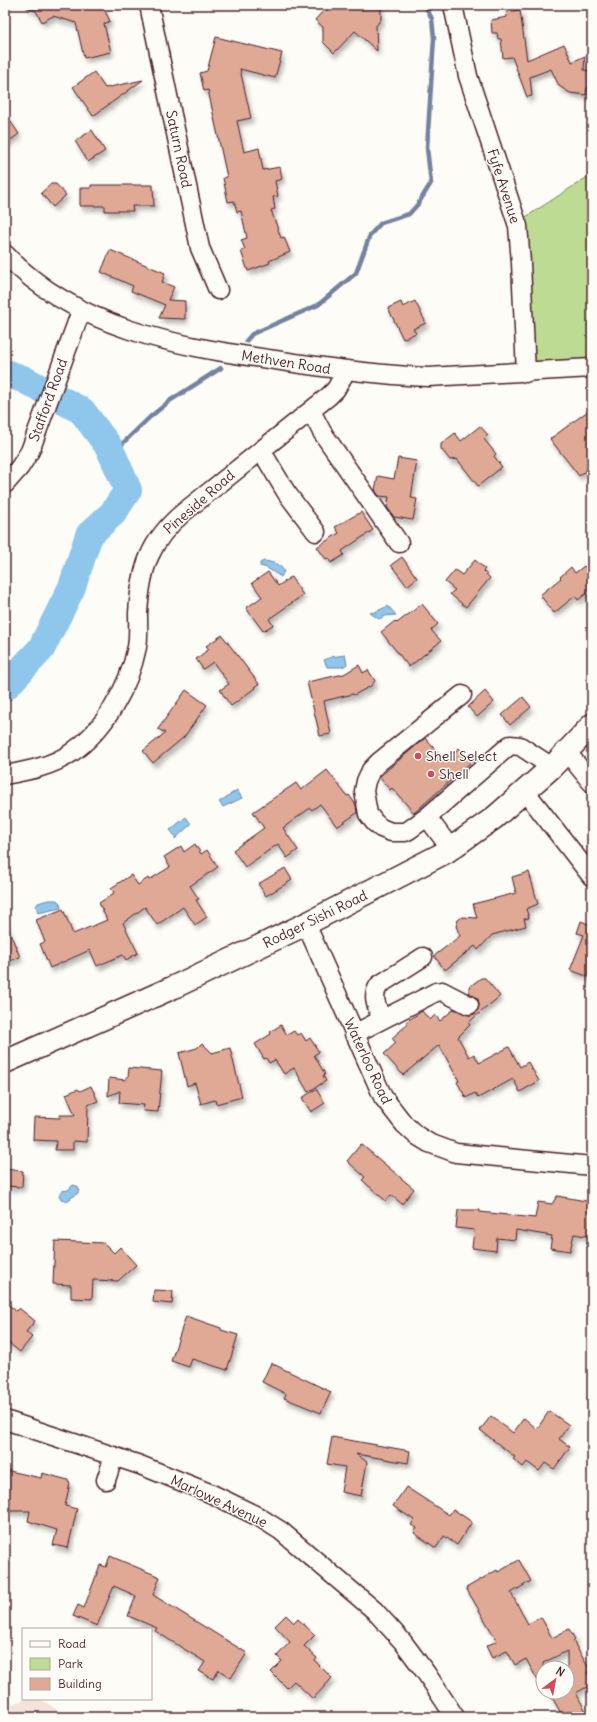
<svg xmlns="http://www.w3.org/2000/svg" width="597" height="1722" viewBox="0 0 597 1722" font-family="Delius,sans-serif">
	<defs>
		<filter id="shadow"><feDropShadow dx="2.5" dy="4.5" stdDeviation="2" flood-color="#0004"/></filter>
	</defs>
	<rect width="100%" height="100%" fill="#fdfcf7"/>
	<filter id="ink" filterUnits="userSpaceOnUse"><feTurbulence type="fractalNoise" baseFrequency=".025" numOctaves="2"/><feDisplacementMap in="SourceGraphic" scale="8" xChannelSelector="R" yChannelSelector="G"/><feConvolveMatrix kernelMatrix="1 2 1 2 8 2 1 2 1" color-interpolation-filters="sRGB"/></filter>
	<g filter="url(#ink)">
		<path fill="#f4e3da" d="M27,1699H40L69,1717H5V1706Z"/>
		<path fill="#bedb93" stroke="#847d5f" d="M592,174V366L524,372L515,224Z"/>
		<path fill="#8ec6ec" stroke="#73839f" d="M264,561C272,562 280,564 284,571L281,577L267,568L260,566V563Z
			M388,606L396,615L385,616L379,619L370,613L375,612Z
			M345,655L347,664L343,667H327L324,660L331,657Z
			M237,790L242,798L223,807L219,802Z
			M186,817L191,824L175,839V836L170,830Z
			M48,900H57L60,903L61,908L38,913L36,906L38,903Z
			M73,1185L77,1186L79,1189L78,1193L67,1201L61,1199L59,1195L62,1191L68,1190Z"/>
		<g fill="none" stroke-linecap="round" stroke-linejoin="round">
			<path stroke="#73839f" stroke-width="4.5" d="M246,341L252,334L318,305L356,273L370,235L381,223L409,214L418,204L431,183L427,148L434,38L432,19L425,5
				M114,460L123,443L150,417L171,400L221,368"/>
			<path stroke="#8ec6ec" stroke-width="28" d="M5,373L23,379L82,411L109,447L128,490L113,513L89,535L72,587L41,649L5,687"/>
		</g>
		<path fill="#dfa996" stroke="#4a1f2b" filter="url(#shadow)" d="M27,5H102L110,21L104,24L111,52L84,58L76,23L53,16L42,22L36,11L27,8Z
			M323,5H381V19L376,26L377,51L355,31L334,53L323,42V27L315,20L323,11Z
			M520,10L527,60L564,44L572,62L585,56L584,70L592,71L590,88H587L586,95L570,93L559,86L551,69L530,77L532,96L527,97L512,57L503,58L501,39H498L497,33H492L491,20L507,17L506,12Z
			M216,37L282,53L275,78L240,69L251,118L237,121L244,152L259,148L263,170L280,167L282,179L275,181L278,196L273,197L275,209L271,210L281,238L284,237L290,252L269,261L270,263L248,271L241,251L245,249L241,240L247,238L241,211L237,212L234,201L228,202L223,178L227,177L208,90L204,91L200,73L207,71Z
			M94,72L105,88L143,80L93,116L73,87Z
			M5,113L19,134L5,144Z
			M92,130L105,151L88,162L75,141Z
			M51,184H56L66,195L53,207L41,193Z
			M91,185H153L154,206H132L133,211H105V206H80V188H91Z
			M110,250L165,273L162,282L174,287L168,300L185,301V319L159,318L165,305L131,291L133,286L101,272Z
			M415,301L426,323L413,329L416,333L403,339L388,308L401,302L403,307Z
			M592,408V466L579,476L550,439Z
			M480,426L488,435L484,439L496,454L494,456L502,467L478,486L457,459L450,460L441,449V444L455,433L461,441Z
			M398,458L417,461L411,498L417,499L413,520L394,517L387,507L389,497L379,496L375,490L378,476L394,479Z
			M361,512L373,530L342,551L344,555L331,563L328,558L326,559L317,547L339,533L335,527Z
			M402,557L417,578L407,586L391,565Z
			M475,560L485,569L483,571L490,578L466,607L450,594L455,590L445,582L455,570L462,575Z
			M584,566L592,575V589L578,600L575,596L554,613L540,595L561,578L560,577L571,567L575,573Z
			M268,572L278,586L291,577L303,595L269,619L273,625L263,631L246,608L262,597L252,583Z
			M422,604L438,624L431,630L441,641L409,667L381,632L395,621L397,623Z
			M222,635L259,684L254,687L255,688L231,706L220,690L229,684L213,662L203,669L196,659L209,649L206,646Z
			M359,665L363,673L368,670L375,681L371,686L354,695L353,694L324,701L331,734L320,736L307,682L344,674Z
			M186,690L207,705L184,737L153,763L143,751L165,733L158,729Z
			M485,691L494,702L477,717L468,707Z
			M523,697L531,707L510,725L502,715Z
			M425,738L445,761L459,748L471,762L414,813L392,788L390,790L379,777Z
			M327,770L347,796L349,795L356,805L357,813L337,827L320,804L312,810L310,808L283,828L298,850L287,858L278,844L245,867L233,850L264,828L253,812L296,783L301,790Z
			M195,844L201,854L207,850L218,867L190,886L199,899L196,900L207,917L195,925L183,907L157,925L145,907L123,923L138,953L126,960L123,955L97,966L90,950L50,968L40,944L45,942L36,920L63,909L73,934L107,920L99,903L114,893L111,888L131,875L138,885L148,878L149,880L170,867L164,857L181,846L184,852Z
			M285,868L292,880L266,896L258,884Z
			M529,872L538,904L526,909L529,918L524,919L526,926L492,935L478,950L475,946L445,970L434,956L460,936L456,926L458,920L462,917L477,918L473,904L516,893L512,877Z
			M591,916L592,970L589,977L570,970L584,935L577,933L581,921L588,924Z
			M5,921L20,957L5,963Z
			M481,978H485L500,996L468,1023L470,1025L458,1037L469,1057L474,1054L479,1063L509,1047L520,1067L528,1062L539,1081L520,1092L513,1079L478,1098L475,1093L466,1098L457,1082L459,1081L439,1045L403,1075L384,1054L396,1043L392,1038L408,1024L406,1022L422,1011L430,1020L435,1015L440,1021L454,1009L469,1015L475,1014L478,1009L479,1004L478,999L469,992V987Z
			M281,1025L287,1035L294,1031L297,1035L301,1033L306,1041L310,1038L319,1052L314,1055L325,1074L323,1076L326,1081L308,1092L294,1068L284,1074L275,1060L269,1063L266,1058L264,1059L255,1044L271,1034L270,1032Z
			M202,1043L212,1053L230,1048L242,1097L216,1104L215,1100L201,1104L195,1083L187,1086L179,1053L197,1048Z
			M129,1068L162,1071L158,1112L143,1111L144,1105L119,1103L120,1091L108,1096L109,1078L126,1080V1077H128Z
			M91,1086L98,1101L88,1105L87,1142L73,1141V1150H55L56,1141L33,1140L34,1117L60,1118V1115H75L66,1094L78,1089L80,1091Z
			M316,1089L325,1103L311,1112L302,1098Z
			M361,1144L414,1189L402,1204L391,1195L386,1201L362,1180L365,1177L347,1161Z
			M5,1169L23,1171L22,1187L5,1186Z
			M557,1196L592,1202V1237L574,1234L570,1251L550,1248L552,1236L516,1230L515,1240L497,1238L496,1251L472,1248L474,1230L456,1228L458,1210H480V1212L535,1218L538,1202L552,1204Z
			M55,1241L104,1243L114,1253L120,1247L136,1265L118,1281L93,1280L92,1299L71,1298V1285L53,1284Z
			M154,1290L173,1291L172,1304L153,1302Z
			M5,1302L16,1311L19,1308L35,1321L26,1332L32,1337L20,1352L5,1340Z
			M186,1316L221,1328V1330L238,1335L227,1370L192,1359L189,1367L171,1361Z
			M271,1363L331,1392L321,1413L284,1398L286,1394L262,1382Z
			M549,1411L569,1425L559,1439L570,1447L554,1469L545,1463L539,1471L527,1462L523,1467L513,1459L515,1457L480,1430L491,1416L513,1433L524,1418L537,1429Z
			M332,1437L410,1451L408,1463L356,1454L367,1462L361,1496L341,1492L345,1467L327,1464Z
			M5,1470L41,1478L42,1473L68,1480V1482L70,1483L65,1506L77,1509L68,1548L53,1545L57,1530L28,1521L30,1511H5Z
			M406,1487L449,1515L453,1509L472,1522L457,1545L444,1536L436,1548L414,1533L417,1528L411,1525L414,1520L393,1506Z
			M110,1556L160,1577L153,1595L247,1653L231,1678L219,1670L213,1679L199,1671L205,1662L155,1631L157,1628L128,1616L136,1596L114,1586L97,1626L73,1616L78,1605L84,1608L100,1565L106,1567Z
			M519,1560L531,1581L511,1593L528,1624L541,1617L552,1638L569,1629L575,1639L573,1641L590,1670L587,1672L592,1681V1684L576,1693L589,1717H563L549,1692H567V1651L543,1663V1690L526,1659L515,1665L507,1651L492,1658L486,1646L497,1641L466,1588L497,1570L498,1572Z
			M286,1615L294,1623L298,1619L315,1635L304,1646L317,1658L315,1661L332,1678L313,1699L294,1681L287,1688L271,1672L282,1661L277,1656L290,1642L275,1626Z"/>
		<g fill="none" stroke-linecap="round" stroke-linejoin="round">
			<defs>
				<path id="minor" d="M149,5L200,248L218,290
					M453,5L468,76L518,226L521,263L526,373
					M5,254C76,329 177,346 275,360C326,368 376,375 428,377L592,368
					M311,411L322,432L399,543
					M261,450L286,492L316,532
					M5,484L20,467L30,451L81,311
					M462,695L379,762L371,770L366,781L364,791L368,814L375,823L381,828L391,832H405L409,830L427,817L510,745L520,746L552,767
					M566,751L592,783
					M5,775C27,771 53,766 71,753C105,730 129,687 137,647C139,636 138,624 138,613C141,569 149,541 184,512L329,396L336,389L346,371
					M525,791L592,877
					M427,817L451,849
					M306,924L383,1097L404,1124L416,1135L429,1143L456,1153L592,1166
					M382,1019C377,1007 371,997 379,985L423,957
					M354,1034L436,992L442,991L469,1005
					M5,1420L140,1465L212,1494L259,1517L281,1531L374,1610L403,1642L426,1673L455,1717
					M106,1480L114,1456"/>
				<path id="major" d="M5,1062L174,987L306,924L446,852L494,818L552,767L592,725"/>
			</defs>
			<use href="#minor" stroke="#4a1f2b" stroke-width="21"/>
			<use href="#major" stroke="#4a1f2b" stroke-width="25"/>
			<use href="#minor" stroke="#fdfcf7" stroke-width="18"/>
			<use href="#major" stroke="#fdfcf7" stroke-width="22"/>
		</g>
	</g>
	<g fill="#d1495b" stroke="#fdfcf7" stroke-width="1.5">
		<circle cx="418" cy="756" r="4"/>
		<circle cx="431" cy="774" r="4"/>
	</g>
	<g text-anchor="middle" dominant-baseline="central" stroke-width="3" stroke-linejoin="round" paint-order="stroke">
		<g font-size="14" fill="#4a1f2b" stroke="#fdfcf7">
			<text transform="translate(179 149) rotate(78)">Saturn Road</text>
			<text transform="translate(504 186) rotate(72)">Fyfe Avenue</text>
			<text transform="translate(286 362) rotate(9)">Methven Road</text>
			<text transform="translate(48 400) rotate(-70)">Stafford Road</text>
			<text transform="translate(199 502) rotate(-41)">Pineside Road</text>
			<text transform="translate(315 919) rotate(-26)">Rodger Sishi Road</text>
			<text transform="translate(368 1061) rotate(65)">Waterloo Road</text>
			<text transform="translate(219 1501) rotate(25)">Marlowe Avenue</text>
		</g>
		<g font-size="14" fill="#4a1f2b" stroke="#fdfcf7" text-anchor="start">
			<text x="426" y="756">Shell Select</text>
			<text x="439" y="774">Shell</text>
		</g>
	</g>
	<rect width="597" height="1722" fill="none" stroke="#fdfcf7" stroke-width="20"/>
	<rect x="10" y="10" width="577" height="1702" fill="none" stroke="#4a1f2b" stroke-width="1.5" filter="url(#ink)"/>
	<rect x="22" y="1628" width="130" height="72" fill="#fdfcf7" stroke="#b5a4a5"/>
	<rect x="30" y="1641" width="20" height="6" fill="#fdfcf7" stroke="#b5a4a5"/>
	<text x="58" y="1648" font-size="12" fill="#4a1f2b">Road</text>
	<rect x="30" y="1658" width="20" height="12" fill="#bedb93" stroke="#b5a4a5"/>
	<text x="58" y="1668" font-size="12" fill="#4a1f2b">Park</text>
	<rect x="30" y="1678" width="20" height="12" fill="#dfa996" stroke="#b5a4a5"/>
	<text x="58" y="1688" font-size="12" fill="#4a1f2b">Building</text>
	<g transform="translate(555 1680) rotate(32)"><circle r="19" fill="#fdfcf7" stroke="#b5a4a5"/>
	<path d="M0-3L7 15L0 10L-7 15Z" fill="#d1495b"/>
	<text y="-6" font-size="11" font-weight="bold" text-anchor="middle" fill="#4a1f2b">N</text>
	</g>
</svg>
